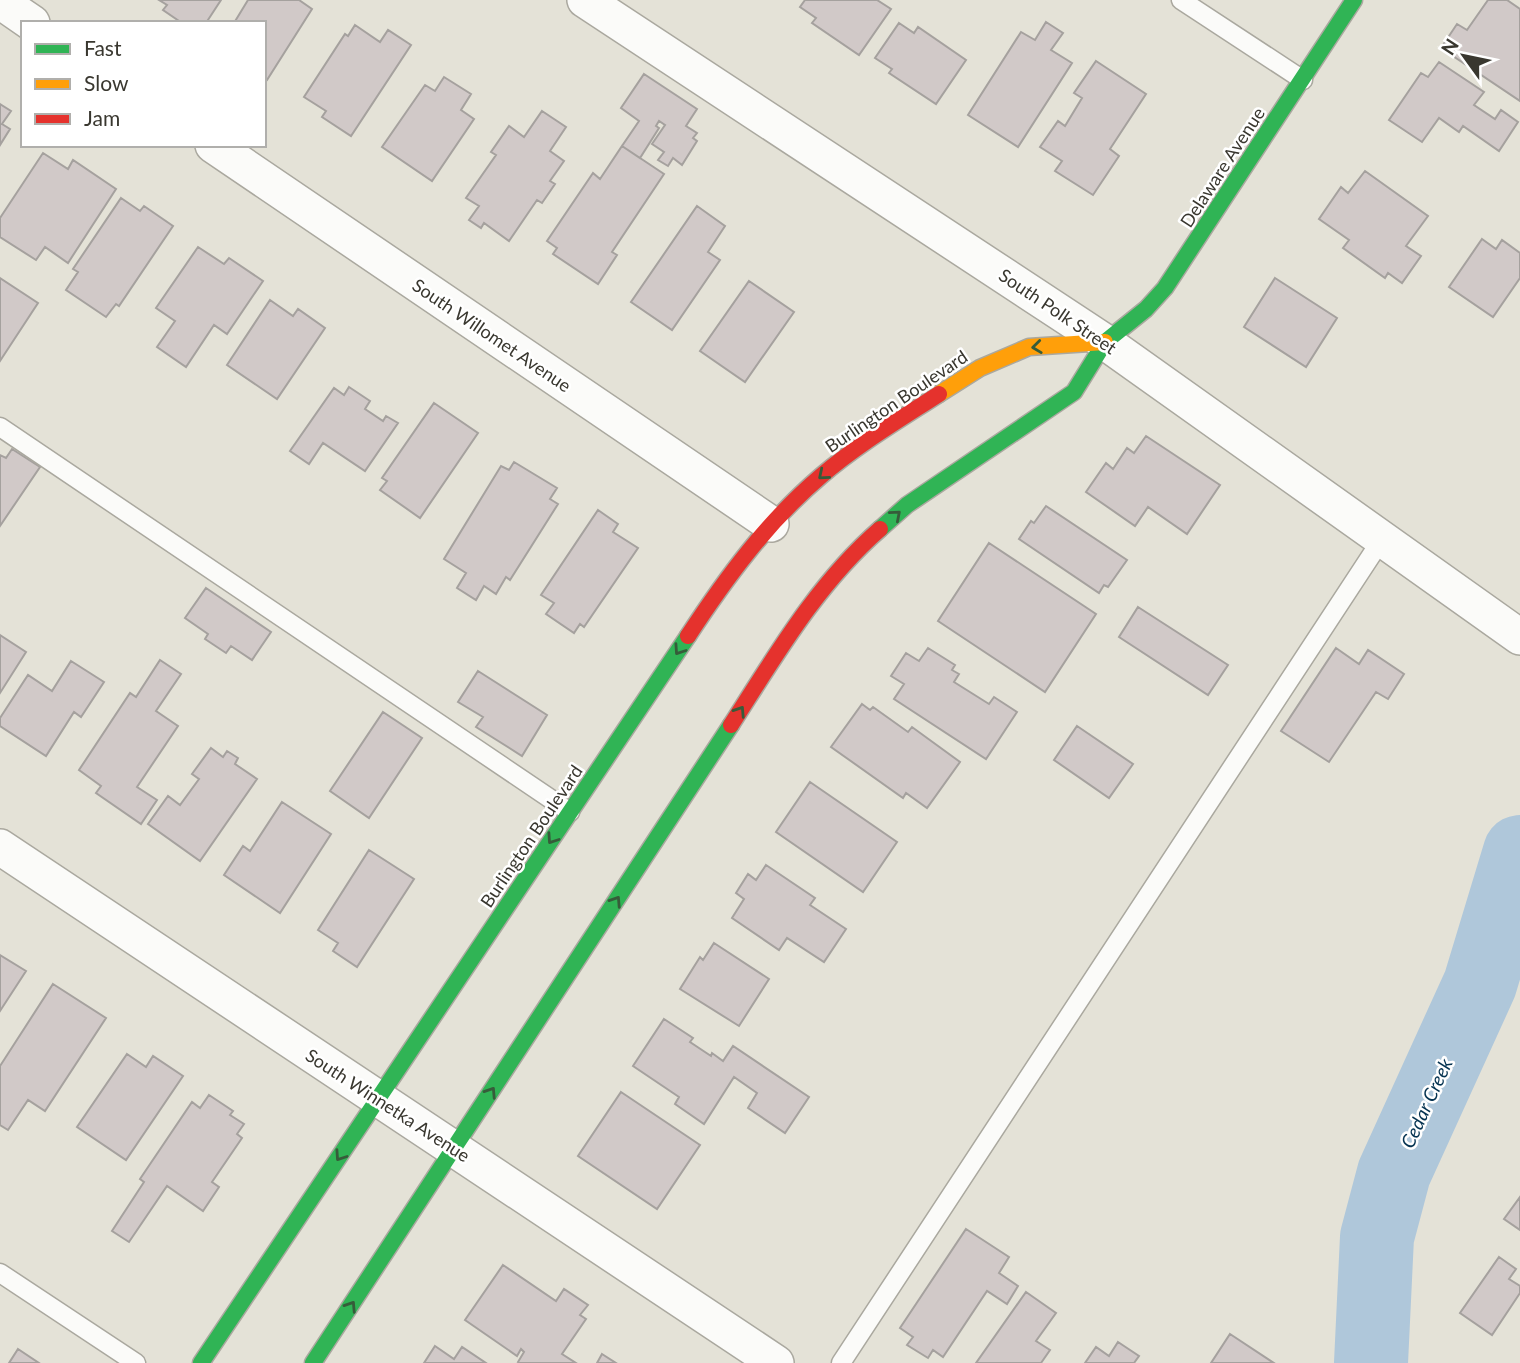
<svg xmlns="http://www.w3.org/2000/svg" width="1520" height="1363" viewBox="0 0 1520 1363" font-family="Lato,sans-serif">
	<rect width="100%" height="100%" fill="#e4e2d7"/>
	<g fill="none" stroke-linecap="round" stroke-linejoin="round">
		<path stroke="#afc7da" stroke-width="74" d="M1371,1363L1377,1237L1394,1173L1480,984L1520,852"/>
	</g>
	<path fill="#d1c9c8" stroke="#a5a19e" stroke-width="2" d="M159,0H221L206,23L193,21L191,23H182L163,10L167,5Z
		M248,0H299L312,9L267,80L264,79V23H234Z
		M805,0H877L891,9L859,55L812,23L816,18L800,7Z
		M1488,0H1507L1520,9V101L1441,48L1457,24L1467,30Z
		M1046,22L1063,33L1051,50L1072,63L1018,147L968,115L1021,32L1035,40Z
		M899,23L914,33L918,27L966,60L936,104L889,73L892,69L875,58Z
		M355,25L380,42L388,30L411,45L351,136L322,117L326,111L304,97L345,34L348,36Z
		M1096,61L1146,94L1110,149L1119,156L1093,195L1055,171L1062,161L1040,147L1058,121L1065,126L1082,98L1074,93Z
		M1439,62L1484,92L1474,105L1495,119L1501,110L1518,122L1499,151L1463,126L1459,132L1439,118L1422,142L1389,120L1421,73L1428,77Z
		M644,74L697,109L686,126L697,133L693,138L697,141L682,165L673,158L668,166L658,160L664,152L652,144L665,125L659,121L656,126L659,128L640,158L622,146L639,121L621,108Z
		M444,77L471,94L461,110L474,119L432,181L382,147L425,85L435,91Z
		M0,104L11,111L2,124L10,129L0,145Z
		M542,111L566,127L550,151L564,161L550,181L555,184L542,203L537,200L509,241L484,223L481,228L469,220L479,206L466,198L496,155L491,152L509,126L524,137Z
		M622,146L664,174L612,252L617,255L598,284L553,254L557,248L547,241L593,173L600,179Z
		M43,153L68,169L73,160L116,189L68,263L45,247L36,260L0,237V218Z
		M1365,171L1428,216L1406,246L1421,256L1402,283L1388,273L1385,278L1343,248L1349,240L1319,219L1341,187L1348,193Z
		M121,198L140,211L144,206L173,226L119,306L116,304L106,317L66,290L78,272L73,269Z
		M697,206L725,226L708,252L720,260L672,330L631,302Z
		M1482,239L1496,249L1502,240L1520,253V278L1493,317L1449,287Z
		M198,247L224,264L229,258L263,281L227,334L214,325L186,367L157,347L175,321L156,308Z
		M0,278L38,303L0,361Z
		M1275,278L1337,318L1306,367L1244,327Z
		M749,281L794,312L745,382L700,351Z
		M270,300L293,316L298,309L325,328L277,399L227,365Z
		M349,387L370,401L365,409L383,421L386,416L398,423L365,471L323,443L309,464L290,451L334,388L344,395Z
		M434,403L478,433L420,518L380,490L387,481L382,478Z
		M1146,436L1220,485L1187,534L1148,507L1135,526L1086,492L1106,463L1113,469L1127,448L1134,453Z
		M12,449L40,467L0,526V455L6,458Z
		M514,462L557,488L550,499L558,504L510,580L506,577L496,594L484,586L476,600L457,588L466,573L444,559L501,466L509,470Z
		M1046,506L1127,560L1108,587L1104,585L1099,593L1019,539L1031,521L1034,523Z
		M598,510L618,524L613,532L638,548L584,627L580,624L574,633L546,614L554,603L541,595Z
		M989,543L1096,614L1045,692L938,621Z
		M206,588L271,632L252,660L231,646L226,653L205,639L208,634L185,618Z
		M1138,607L1228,665L1208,695L1119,637Z
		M0,635L26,652L0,693Z
		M928,648L955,665L952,670L959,674L954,682L989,704L994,697L1017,712L986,759L894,699L904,684L891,676L906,653L919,661Z
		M1336,648L1359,664L1368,650L1404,674L1388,699L1376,692L1329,762L1281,731Z
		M160,660L181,674L156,711L178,726L137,787L157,800L141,824L96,793L101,786L79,770L130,693L136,697Z
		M71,661L104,682L81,717L74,712L46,756L0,726V718L28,675L52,691Z
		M478,671L547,715L522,756L476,727L483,717L458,702Z
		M862,704L870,710L873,707L908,732L912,727L960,762L927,808L906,793L903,798L831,747Z
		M383,712L422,738L369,818L330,791Z
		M1077,726L1133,764L1109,798L1054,760Z
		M211,748L223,757L227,751L238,758L235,764L257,779L200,861L148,824L168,796L180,805L199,779L192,774Z
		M810,782L897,842L863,892L776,832Z
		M282,802L331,834L280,913L224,875L243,846L250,851Z
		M369,850L414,879L357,967L333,951L338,943L318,930Z
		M766,865L815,898L810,905L846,929L824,962L787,938L779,950L732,918L744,899L736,893L748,874L756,880Z
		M714,943L769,979L739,1026L680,989L700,957L703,960Z
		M0,955L26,971L0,1011Z
		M53,984L106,1018L45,1111L28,1100L8,1130L0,1125V1066Z
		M664,1019L693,1038L690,1042L711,1056L712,1053L723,1061L733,1046L809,1097L785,1133L748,1108L757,1093L734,1077L704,1124L675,1104L679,1097L633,1066Z
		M127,1054L146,1067L153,1056L183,1076L126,1160L77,1127Z
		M621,1092L700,1145L657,1209L578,1156Z
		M209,1095L233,1111L230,1115L244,1124L237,1134L242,1138L212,1182L219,1187L203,1211L167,1186L129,1242L112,1231L144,1182L140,1179L192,1102L200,1108Z
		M1520,1197V1230L1504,1219Z
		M966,1229L1009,1257L999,1273L1018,1286L1007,1304L987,1291L943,1357L933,1350L928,1358L907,1345L913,1337L900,1328Z
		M1499,1257L1516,1269L1509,1279L1520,1286V1293L1492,1335L1460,1313Z
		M503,1265L556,1301L564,1289L588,1305L580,1315L586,1319L562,1354L576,1363H520L518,1362L524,1352L521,1349L517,1356L465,1320Z
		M1026,1292L1056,1313L1036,1341L1050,1350L1041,1363H976Z
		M1230,1334L1274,1363H1211Z
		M1118,1342L1139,1356L1134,1363H1085L1096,1347L1109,1356Z
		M435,1346L454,1359L462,1347L486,1363H424Z
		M18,1349L39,1363H9Z
		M602,1354L616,1363H597Z"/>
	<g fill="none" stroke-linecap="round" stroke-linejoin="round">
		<defs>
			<path id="lane" d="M1181,0L1303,80
				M0,427L570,812
				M0,1273L136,1363
				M841,1363L1382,539"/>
			<path id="street" d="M585,0L1105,342L1520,637
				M0,1L32,23
				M213,145L771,524
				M0,847L776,1363"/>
			<path id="fast" d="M880,529L907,505L1074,392L1105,342L1146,309L1165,288L1354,0
				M201,1363L688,636
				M313,1363L731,725"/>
			<path id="slow" d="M939,394L980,368L1029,347L1105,342"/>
			<path id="jam" d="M688,636C726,578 767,522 821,476C857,445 899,420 939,394
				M731,725C776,655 817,584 880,529"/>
		</defs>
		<use href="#lane" stroke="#aaa89f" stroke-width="21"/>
		<use href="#street" stroke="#aaa89f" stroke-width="38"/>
		<use href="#fast" stroke="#aaa89f" stroke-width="19"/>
		<use href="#slow" stroke="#aaa89f" stroke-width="19"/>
		<use href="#jam" stroke="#aaa89f" stroke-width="19"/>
		<use href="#lane" stroke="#fbfbf9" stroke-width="18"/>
		<use href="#street" stroke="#fbfbf9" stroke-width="35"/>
		<use href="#fast" stroke="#30b455" stroke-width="16"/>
		<use href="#slow" stroke="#ff9f0a" stroke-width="16"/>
		<use href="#jam" stroke="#e5322d" stroke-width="16"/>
	</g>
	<defs><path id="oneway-chevron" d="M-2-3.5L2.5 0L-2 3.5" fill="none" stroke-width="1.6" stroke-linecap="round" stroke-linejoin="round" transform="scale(1.75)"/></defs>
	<g stroke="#365c3a">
		<use href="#oneway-chevron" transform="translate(1037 347) rotate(173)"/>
		<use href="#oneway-chevron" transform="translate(823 475) rotate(140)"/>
		<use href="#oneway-chevron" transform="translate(896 515) rotate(-41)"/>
		<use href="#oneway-chevron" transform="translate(679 650) rotate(124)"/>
		<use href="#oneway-chevron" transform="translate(740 711) rotate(-57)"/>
		<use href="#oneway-chevron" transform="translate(552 839) rotate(124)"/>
		<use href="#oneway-chevron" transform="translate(616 901) rotate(-57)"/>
		<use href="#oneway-chevron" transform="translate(491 1092) rotate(-57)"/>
		<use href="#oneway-chevron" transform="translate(340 1156) rotate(124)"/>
		<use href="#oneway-chevron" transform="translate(351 1306) rotate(-57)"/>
	</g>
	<g text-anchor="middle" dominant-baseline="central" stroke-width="5" stroke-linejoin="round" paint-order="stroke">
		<g font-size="18" fill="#39372f" stroke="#fff">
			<text transform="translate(1222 167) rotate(-57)">Delaware Avenue</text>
			<text transform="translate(1058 311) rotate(34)">South Polk Street</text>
			<text transform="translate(492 335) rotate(34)">South Willomet Avenue</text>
			<text transform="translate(896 401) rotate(-34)">Burlington Boulevard</text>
			<text transform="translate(531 836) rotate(-56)">Burlington Boulevard</text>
			<text transform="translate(388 1105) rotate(33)">South Winnetka Avenue</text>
		</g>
		<g font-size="19" font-style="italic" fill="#053351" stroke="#fff">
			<text transform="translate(1426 1103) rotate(-65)">Cedar Creek</text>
		</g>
	</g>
	<rect x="21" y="21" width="245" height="126" fill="#ffffff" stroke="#b0afac" stroke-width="2"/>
	<rect x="35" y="44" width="35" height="10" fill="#30b455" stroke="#b0afac" stroke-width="2"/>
	<text x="84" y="56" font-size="21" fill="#39372f">Fast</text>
	<rect x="35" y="79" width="35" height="10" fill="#ff9f0a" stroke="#b0afac" stroke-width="2"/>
	<text x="84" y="91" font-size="21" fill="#39372f">Slow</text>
	<rect x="35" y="114" width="35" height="10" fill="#e5322d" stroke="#b0afac" stroke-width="2"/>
	<text x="84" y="126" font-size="21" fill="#39372f">Jam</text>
	<g transform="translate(1464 56) rotate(303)" stroke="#ffffff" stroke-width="5" paint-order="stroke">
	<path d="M0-5L12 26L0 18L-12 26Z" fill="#39372f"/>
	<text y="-10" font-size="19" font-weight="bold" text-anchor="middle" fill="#39372f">N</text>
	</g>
</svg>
